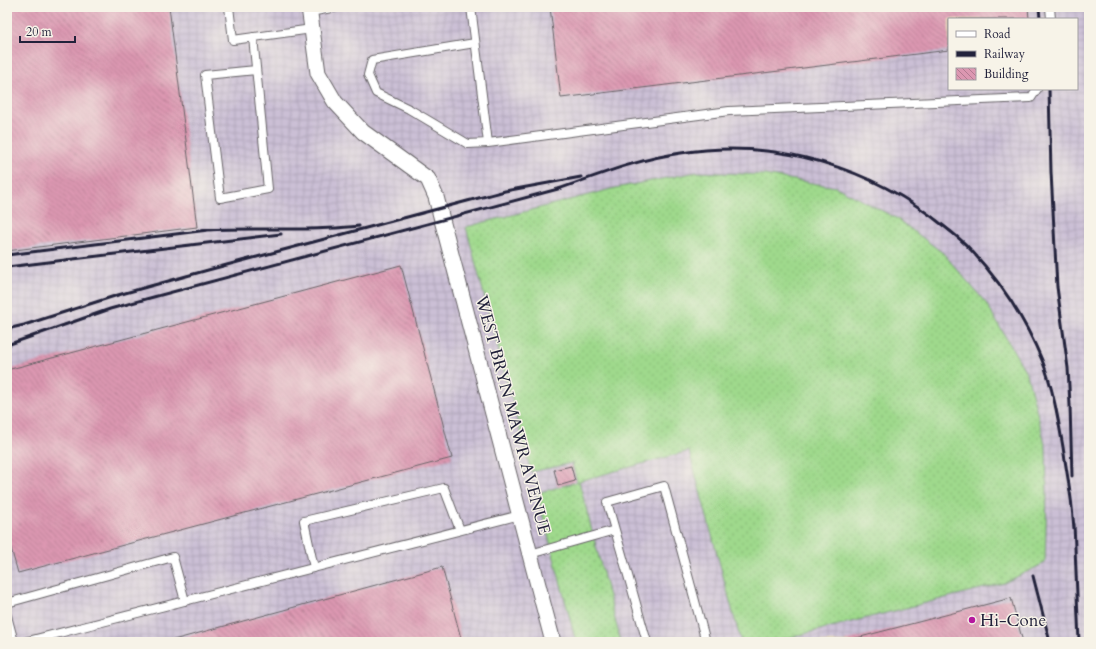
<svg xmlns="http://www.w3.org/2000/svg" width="1096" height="649" viewBox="0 0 1096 649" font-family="Cardo,serif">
	<defs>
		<pattern id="industrial-grid" width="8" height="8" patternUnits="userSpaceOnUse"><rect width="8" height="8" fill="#cbbfd5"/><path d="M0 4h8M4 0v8" fill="none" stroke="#aea4b8"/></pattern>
		<pattern id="grass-dots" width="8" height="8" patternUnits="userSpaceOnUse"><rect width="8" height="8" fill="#9fd98c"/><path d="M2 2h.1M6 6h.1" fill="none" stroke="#89ba7a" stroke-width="1.8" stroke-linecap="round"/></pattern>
		<pattern id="building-back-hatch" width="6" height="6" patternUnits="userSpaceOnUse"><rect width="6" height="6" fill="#dc97b1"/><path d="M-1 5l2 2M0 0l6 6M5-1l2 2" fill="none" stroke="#b27b91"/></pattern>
	</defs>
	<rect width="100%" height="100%" fill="#f7f3e8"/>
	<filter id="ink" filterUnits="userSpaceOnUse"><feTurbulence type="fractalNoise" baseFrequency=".025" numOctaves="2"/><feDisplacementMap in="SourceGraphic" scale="8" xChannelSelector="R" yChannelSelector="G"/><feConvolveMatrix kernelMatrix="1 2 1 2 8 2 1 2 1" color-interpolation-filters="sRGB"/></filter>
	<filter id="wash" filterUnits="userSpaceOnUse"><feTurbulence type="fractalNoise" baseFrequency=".012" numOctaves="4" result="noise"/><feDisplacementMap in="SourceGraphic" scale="16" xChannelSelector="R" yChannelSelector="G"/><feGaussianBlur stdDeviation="0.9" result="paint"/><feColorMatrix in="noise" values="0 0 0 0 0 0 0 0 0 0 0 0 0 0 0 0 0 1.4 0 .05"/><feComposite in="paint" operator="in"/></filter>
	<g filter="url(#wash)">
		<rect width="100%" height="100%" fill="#eadfbb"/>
		<path fill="url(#industrial-grid)" fill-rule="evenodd" d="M7,7H1089V642H7ZM949,19H1077V89H949Z"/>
		<path fill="url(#grass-dots)" stroke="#607e64" d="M697,172L765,175L836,187L896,218L943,253L986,303L1027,374L1046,447L1047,494L1045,563L1004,583L772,642H741L689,451L579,481L621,642H576L537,493L577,482L572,463L531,472L466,227L615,188Z"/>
		<g id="blocks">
			<path fill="url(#building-back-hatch)" d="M7,7H169L197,227L7,251Z
				M550,7H1028L1029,19H949V50L561,98Z
				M401,265L452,458L18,573L7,534V370Z
				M571,466L575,481L558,486L554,470Z
				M442,567L462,642H166Z
				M1011,598L1023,642H845V641Z"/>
		</g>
	</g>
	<g filter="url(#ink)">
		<use href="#blocks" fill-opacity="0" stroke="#686468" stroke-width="1"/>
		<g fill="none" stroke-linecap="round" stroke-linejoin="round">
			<defs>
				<path id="service" d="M229,7L233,40L312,29
					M471,7L488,143
					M1050,7L1051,19
					M310,12L337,7
					M253,37L268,189L220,198L205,75L256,70
					M475,43L372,60L368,75L376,93L409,109L468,144L488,143L729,111L1031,98L1037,89
					M530,554L615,530
					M314,568L304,521L444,488L460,530
					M7,603L173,557L185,601
					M7,616L14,642
					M24,642L520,515
					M647,642L607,502L664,486L706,642"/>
				<path id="minor" d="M309,7L318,73L335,102L363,132L428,179L436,197L553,642"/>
			</defs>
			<use href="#service" stroke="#686468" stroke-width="10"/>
			<use href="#minor" stroke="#686468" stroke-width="17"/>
			<use href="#service" stroke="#fff" stroke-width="8"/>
			<use href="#minor" stroke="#fff" stroke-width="15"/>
			<path stroke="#22223b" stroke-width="3" d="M1039,7L1040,19
				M1089,7V10
				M1049,89L1051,172L1057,287L1068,368L1070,405L1072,476
				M7,255L208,230C258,227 309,232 359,226
				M7,267L281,234
				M7,329L24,325L118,295L208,270L505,191L581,177
				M7,345L110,309L146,299L558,189C599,175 638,159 681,153C775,138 872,167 945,227C954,234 963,241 970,249C1000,281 1025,319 1042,360C1053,388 1058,418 1063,447C1065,462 1068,477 1070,492C1072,504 1073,517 1074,529
				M1074,524L1079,642
				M1033,576L1050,642"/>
		</g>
	</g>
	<circle fill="#b5179e" stroke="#f7f3e8" stroke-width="1.5" cx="972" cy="620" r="4"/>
	<g text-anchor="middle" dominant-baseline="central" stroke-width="3" stroke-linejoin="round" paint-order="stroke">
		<g font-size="17" fill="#22223b" stroke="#f7f3e8">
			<text transform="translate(513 415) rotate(75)">WEST BRYN MAWR AVENUE</text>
		</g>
		<g font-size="17" fill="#22223b" stroke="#f7f3e8" text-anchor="start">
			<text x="980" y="620">Hi-Cone</text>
		</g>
	</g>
	<rect width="1096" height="649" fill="none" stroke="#f7f3e8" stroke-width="24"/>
	<rect x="948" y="18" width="130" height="72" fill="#f7f3e8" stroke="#a29fa3"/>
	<rect x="956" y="31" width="20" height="6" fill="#ffffff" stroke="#a29fa3"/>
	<text x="984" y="38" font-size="12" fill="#22223b">Road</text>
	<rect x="956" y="51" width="20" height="6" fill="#22223b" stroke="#a29fa3"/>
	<text x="984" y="58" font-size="12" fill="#22223b">Railway</text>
	<rect x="956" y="68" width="20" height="12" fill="url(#building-back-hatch)" stroke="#a29fa3"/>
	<text x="984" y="78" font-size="12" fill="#22223b">Building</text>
	<path d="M20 36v6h55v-6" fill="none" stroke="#22223b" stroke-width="2"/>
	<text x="26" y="36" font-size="12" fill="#22223b" stroke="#f7f3e8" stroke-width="3" paint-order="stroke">20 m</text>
</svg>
